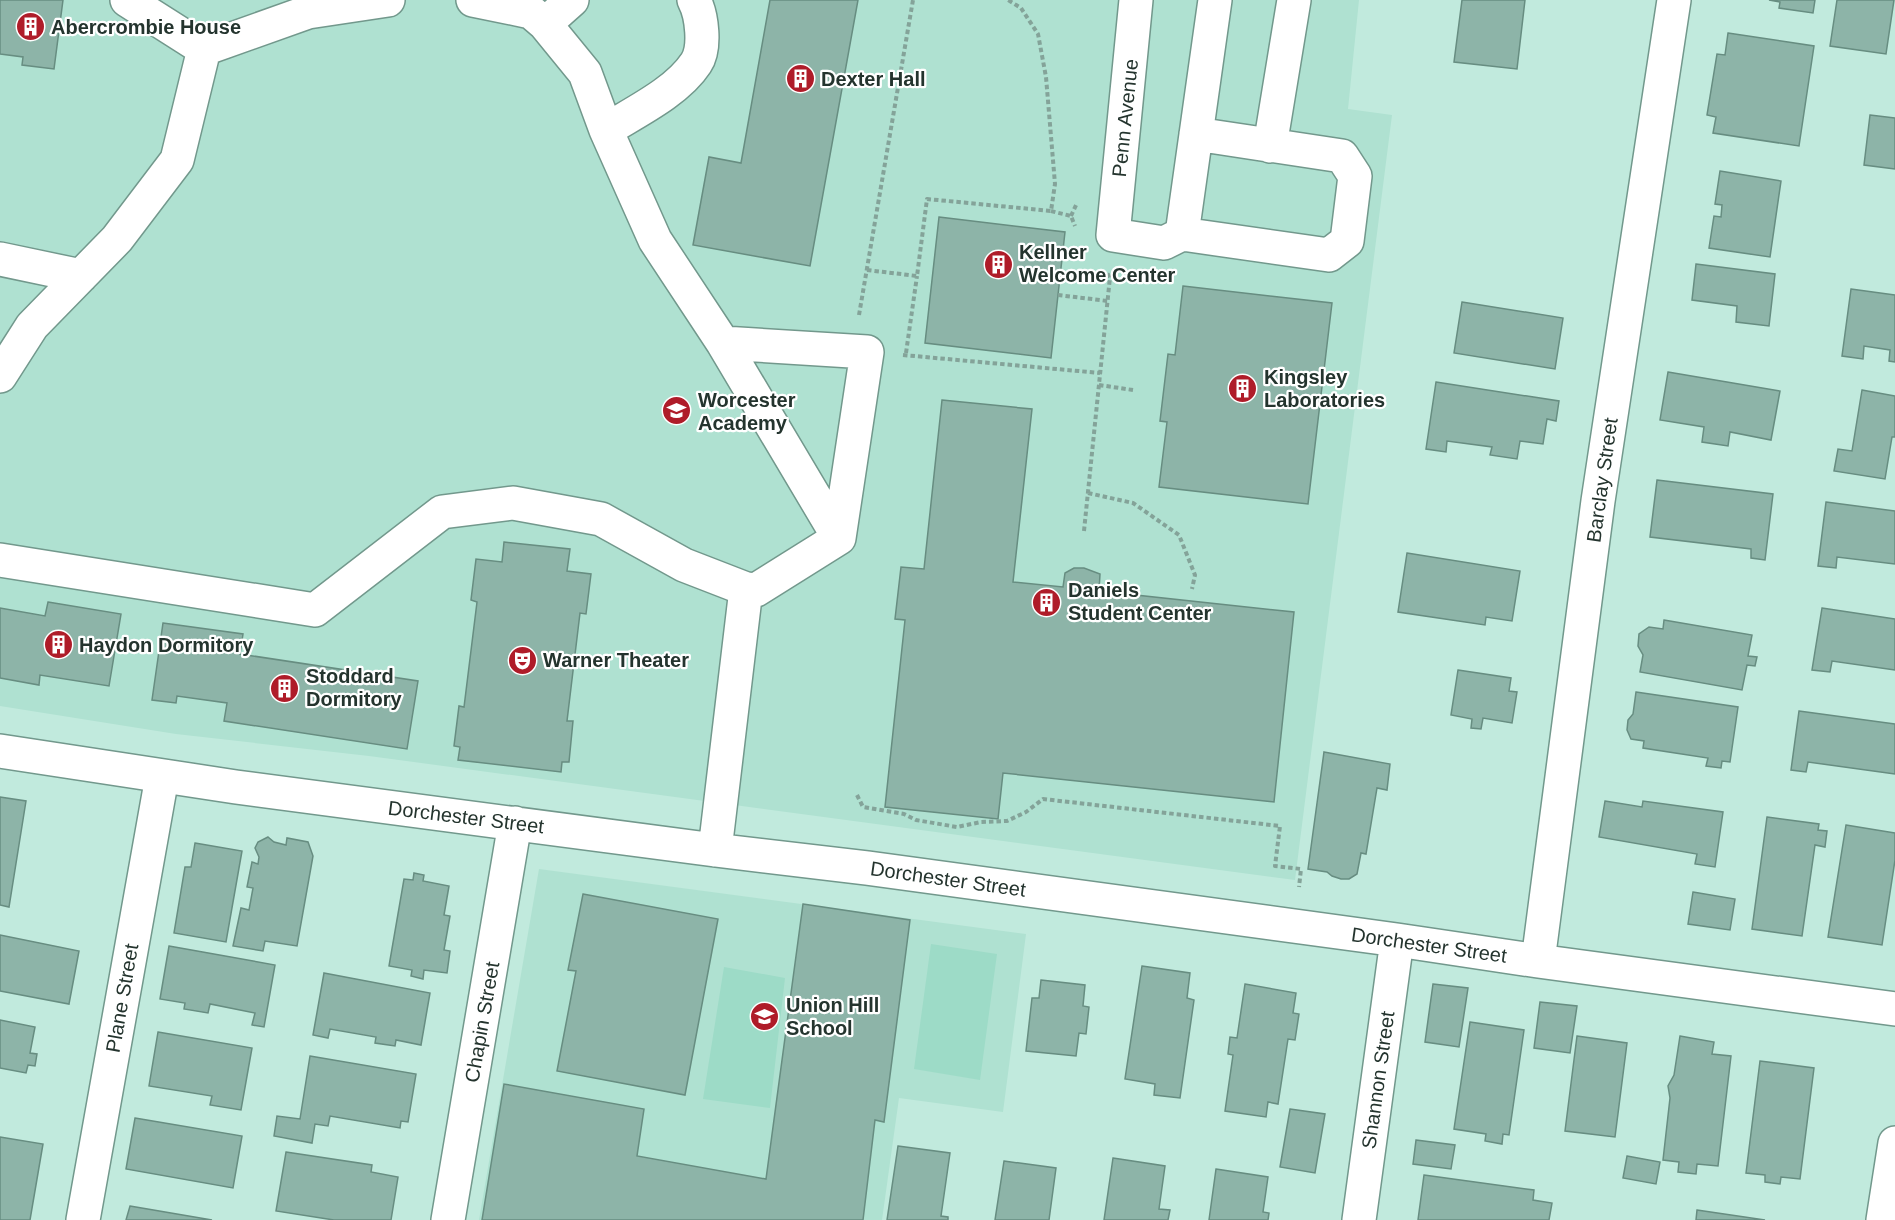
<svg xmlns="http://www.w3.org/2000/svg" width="1895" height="1220" viewBox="0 0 1895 1220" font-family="Helvetica,sans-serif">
	<rect width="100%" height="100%" fill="#c1eadd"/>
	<path fill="#afe1d1" d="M0,0H1359L1348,109L1392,115L1295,880L369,756L176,734L0,706Z
		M539,869L1026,934L1003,1112L899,1098L882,1220H479Z"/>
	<path fill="#9ddbc7" d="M931,944L997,954L980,1080L914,1069Z
		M724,967L785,978L770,1108L703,1099Z"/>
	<path fill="#8db4a8" stroke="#678d81" stroke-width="1.5" d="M0,0H63L54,69L22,65L23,57L0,54Z
		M770,0H858L810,266L693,245L709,157L741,163Z
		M1462,0H1525L1517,69L1454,62Z
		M1769,0H1815L1813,13L1779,8L1780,2Z
		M1837,0H1894L1886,54L1830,46Z
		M1728,33L1814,46L1799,146L1713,133L1716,117L1707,115L1717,54L1725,55Z
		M1870,115L1895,118V169L1864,165Z
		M1720,171L1781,181L1770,257L1709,248L1714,216L1721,217L1722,205L1715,204Z
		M939,217L1065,232L1051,358L925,343Z
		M1696,264L1775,274L1769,326L1736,322L1737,306L1692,300Z
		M1183,286L1332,303L1308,504L1159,487L1167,422L1160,421L1168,354L1175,355Z
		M1851,289L1895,295V362L1889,361L1890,350L1864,346L1863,359L1842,356Z
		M1462,302L1563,318L1555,369L1454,353Z
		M1668,372L1780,391L1771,440L1730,432L1728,446L1702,442L1704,427L1660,420Z
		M1436,382L1559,401L1556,421L1547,419L1543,444L1520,441L1517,459L1490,455L1492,447L1447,441L1446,452L1426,449Z
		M1862,390L1895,396V437H1892L1885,479L1834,471L1838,449L1852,451Z
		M942,400L1032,409L1013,582L1063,587L1065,573L1074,568H1084L1100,574L1099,591L1294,612L1274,802L1003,773L998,819L885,807L905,620L895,619L901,567L924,569Z
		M1657,480L1773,494L1765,560L1751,558V549L1650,537Z
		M1826,502L1895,511V564L1837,557L1836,568L1818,566Z
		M504,542L570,549L567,571L591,574L586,614L580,613L567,721H573L569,762H562L561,772L458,760L460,747L454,746L459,706L464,707L477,602L471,600L476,559L502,562Z
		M1407,553L1520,571L1512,621L1486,617L1485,625L1398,612Z
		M48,602L121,614L109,686L40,675L39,685L0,678V608L45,616Z
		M1822,608L1895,619V670L1832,661L1830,672L1812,670Z
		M1664,620L1752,635L1748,656L1757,657L1755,666L1747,665L1742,690L1640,672L1643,655L1638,646L1639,634L1649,627L1663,629Z
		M163,623L243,634L240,654L418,681L407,749L224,721L227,703L177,696L176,703L152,700Z
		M1458,670L1511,678L1509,691L1517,692L1512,723L1483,718L1481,729L1471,728L1472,719L1451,715Z
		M1636,692L1738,707L1730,762L1722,761L1721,768L1706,766L1708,758L1643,748L1644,741L1631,739L1627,730L1628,720L1633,714Z
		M1799,711L1895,724V774L1808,762L1806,772L1791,770Z
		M1324,752L1390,764L1387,790L1377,788L1366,854L1361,853L1357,874L1349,879H1341L1332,876L1327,872L1308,869Z
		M0,797L26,801L9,907L0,905Z
		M1605,801L1642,807L1643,801L1723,812L1715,867L1695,864L1697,854L1599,837Z
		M1767,817L1819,824L1818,830L1827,831L1825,847L1815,845L1802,936L1752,929Z
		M1846,825L1895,833V860L1882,945L1828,937Z
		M268,837L274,842L286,845L287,838L308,842L313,856L297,946L265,941L263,951L233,946L241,908L249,910L253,888L247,887L252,862L258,864L259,857L255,848L258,842Z
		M195,843L242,851L226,942L174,933L185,867H191Z
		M414,873L424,875L423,881L449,886L444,915L450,916L444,950L450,951L447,973L424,970L423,979L411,976L412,970L389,966L404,879L413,880Z
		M1693,892L1735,899L1730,930L1688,924Z
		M583,894L718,919L685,1095L557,1071L576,971L568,970Z
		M803,904L910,920L884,1122L875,1120L863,1220H482L504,1084L644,1109L637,1156L766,1179Z
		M0,935L79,951L69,1004L0,991Z
		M169,946L275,965L264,1027L252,1025L255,1013L210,1004L208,1013L184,1009L185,1003L160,999Z
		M1142,966L1190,973L1187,998L1194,1000L1180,1098L1154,1095L1155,1084L1125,1079Z
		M324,973L430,993L421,1045L396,1040L395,1046L375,1043L376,1037L330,1029L328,1038L313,1035Z
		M1041,980L1085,985L1083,1006L1089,1007L1086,1034L1079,1033L1076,1056L1026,1051L1032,998H1039Z
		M1245,984L1296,993L1293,1013L1299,1014L1295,1040L1288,1039L1278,1104L1268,1102L1266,1117L1225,1111L1233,1055L1228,1054L1230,1037L1237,1038Z
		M1433,984L1468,988L1459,1047L1425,1042Z
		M1540,1002L1577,1006L1570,1053L1534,1048Z
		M0,1020L35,1027L30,1053L37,1054L35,1066L28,1065L26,1073L0,1068Z
		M1470,1022L1524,1030L1509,1135L1503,1134L1502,1144L1485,1141L1486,1134L1454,1129Z
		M158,1032L252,1048L241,1110L210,1105L212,1096L149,1086Z
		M1577,1036L1627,1043L1615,1137L1565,1131Z
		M1680,1036L1714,1042L1712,1054L1731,1056L1718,1166L1697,1164L1696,1174L1678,1172L1679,1162L1663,1160L1670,1098L1668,1086L1674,1075Z
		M310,1056L416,1074L408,1122L401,1121L400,1128L330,1116L328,1126L315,1124L312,1143L274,1136L277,1116L300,1119Z
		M1760,1061L1814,1068L1800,1179L1781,1177L1780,1184L1765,1182V1175L1746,1173Z
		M1290,1109L1325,1114L1315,1173L1280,1167Z
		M135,1118L242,1136L233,1188L126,1169Z
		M0,1137L43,1144L30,1220H0Z
		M1416,1140L1455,1145L1451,1169L1413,1164Z
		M898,1146L950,1153L941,1216L948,1217V1220H887Z
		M286,1152L372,1165L371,1172L398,1177L391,1220H334L276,1211Z
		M1627,1156L1660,1162L1656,1184L1623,1178Z
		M1113,1158L1165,1166L1159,1209L1170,1210L1168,1220H1104Z
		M1004,1161L1056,1168L1049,1220H995Z
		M1216,1169L1268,1177L1263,1212L1269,1213L1268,1220H1209Z
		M1424,1175L1534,1190L1533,1200L1552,1203L1549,1220H1418Z
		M130,1206L212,1220H126Z
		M1697,1210L1765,1220H1696Z"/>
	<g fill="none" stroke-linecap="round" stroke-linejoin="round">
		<defs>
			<path id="minor" d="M127,0L204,49
				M1136,0L1113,235L1164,243L1182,234L1215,0
				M545,24L572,0
				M204,49L308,12L388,0
				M606,130C635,112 677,92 696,63C706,48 702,15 694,0
				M1270,146L1294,0
				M1182,234L1329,255L1347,241L1355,176L1342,156L1196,134
				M0,259L81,276
				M723,343L867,352L839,538
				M0,376L32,326L117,239L177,160L204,49
				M0,560L315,610L442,512L513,503L601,519L684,565L746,589L756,590L839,538L723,343L655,240L606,130L585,73L545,24L531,12L473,0
				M0,751L236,787L715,850L867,868L1397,940L1538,961L1895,1009
				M715,850L746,589
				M1538,961L1598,501L1674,0
				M83,1220L162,777
				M448,1220L515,823
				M1359,1220L1397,940
				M1883,1220L1895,1143"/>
		</defs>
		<use href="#minor" stroke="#72988c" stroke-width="36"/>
		<path stroke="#84a399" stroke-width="4" stroke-dasharray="4.5 3" stroke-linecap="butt" d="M1051,211L1071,216L1075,226
			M1071,216L1077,203
			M867,270L917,276L927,199L1051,211L1055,184L1046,77L1038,34L1021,8L1008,0
			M1058,295L1108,301
			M859,315L913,0
			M906,353L917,276
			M903,355L1100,373
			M1099,385L1133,390
			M1088,493L1133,503L1179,535L1195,575L1192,589
			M1084,531L1110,277L1106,272
			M857,795L863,807L904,814L916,820L957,827L981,822L1007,821L1026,812L1043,799L1280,826L1275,866L1301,869L1299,887"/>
		<use href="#minor" stroke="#fff" stroke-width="33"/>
	</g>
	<defs>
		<symbol id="building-disc" viewBox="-11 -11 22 22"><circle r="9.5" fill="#af1c29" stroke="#fff"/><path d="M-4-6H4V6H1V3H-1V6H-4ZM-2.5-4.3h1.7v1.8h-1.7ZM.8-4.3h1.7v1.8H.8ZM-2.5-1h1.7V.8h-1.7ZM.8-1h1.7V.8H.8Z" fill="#fff"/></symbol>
		<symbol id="school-disc" viewBox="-11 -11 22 22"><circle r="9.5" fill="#af1c29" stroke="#fff"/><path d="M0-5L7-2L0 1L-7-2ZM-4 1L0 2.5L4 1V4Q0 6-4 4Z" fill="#fff"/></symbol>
		<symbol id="theatre-disc" viewBox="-11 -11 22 22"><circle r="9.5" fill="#af1c29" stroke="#fff"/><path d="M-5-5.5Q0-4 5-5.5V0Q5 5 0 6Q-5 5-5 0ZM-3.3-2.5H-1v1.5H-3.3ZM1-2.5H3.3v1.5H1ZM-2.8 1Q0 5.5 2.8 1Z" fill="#fff"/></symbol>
	</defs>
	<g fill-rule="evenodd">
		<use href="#building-disc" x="14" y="10" width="33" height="33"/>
		<use href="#building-disc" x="784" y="62" width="33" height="33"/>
		<use href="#building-disc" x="982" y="248" width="33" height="33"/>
		<use href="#building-disc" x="1226" y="372" width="33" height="33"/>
		<use href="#school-disc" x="660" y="394" width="33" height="33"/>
		<use href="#building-disc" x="1030" y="586" width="33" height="33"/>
		<use href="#building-disc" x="42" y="628" width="33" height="33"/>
		<use href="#theatre-disc" x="506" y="644" width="33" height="33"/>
		<use href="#building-disc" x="268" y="672" width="33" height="33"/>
		<use href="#school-disc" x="748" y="1000" width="33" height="33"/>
	</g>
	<g text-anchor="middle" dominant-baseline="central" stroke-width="4.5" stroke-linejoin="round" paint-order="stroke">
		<g font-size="20" font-weight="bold" fill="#24342e" stroke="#fff" text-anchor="start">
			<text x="51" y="27">Abercrombie House</text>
			<text x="821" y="79">Dexter Hall</text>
			<text x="1019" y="252">Kellner<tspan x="1019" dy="23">Welcome Center</tspan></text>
			<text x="1264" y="377">Kingsley<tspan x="1264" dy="23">Laboratories</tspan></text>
			<text x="698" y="400">Worcester<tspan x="698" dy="23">Academy</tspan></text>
			<text x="1068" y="590">Daniels<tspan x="1068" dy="23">Student Center</tspan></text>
			<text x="79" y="645">Haydon Dormitory</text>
			<text x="543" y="660">Warner Theater</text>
			<text x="306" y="676">Stoddard<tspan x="306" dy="23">Dormitory</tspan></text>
			<text x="786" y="1005">Union Hill<tspan x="786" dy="23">School</tspan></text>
		</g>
		<g font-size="20" fill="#24342e" stroke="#fff">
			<text transform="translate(1125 118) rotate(-84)">Penn Avenue</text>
			<text transform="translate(1602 480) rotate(-82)">Barclay Street</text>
			<text transform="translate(466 817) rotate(7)">Dorchester Street</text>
			<text transform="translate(948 879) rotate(8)">Dorchester Street</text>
			<text transform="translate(1429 945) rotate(8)">Dorchester Street</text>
			<text transform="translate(122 998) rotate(-80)">Plane Street</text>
			<text transform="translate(482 1022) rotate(-80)">Chapin Street</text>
			<text transform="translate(1378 1080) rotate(-82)">Shannon Street</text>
		</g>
	</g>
</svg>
